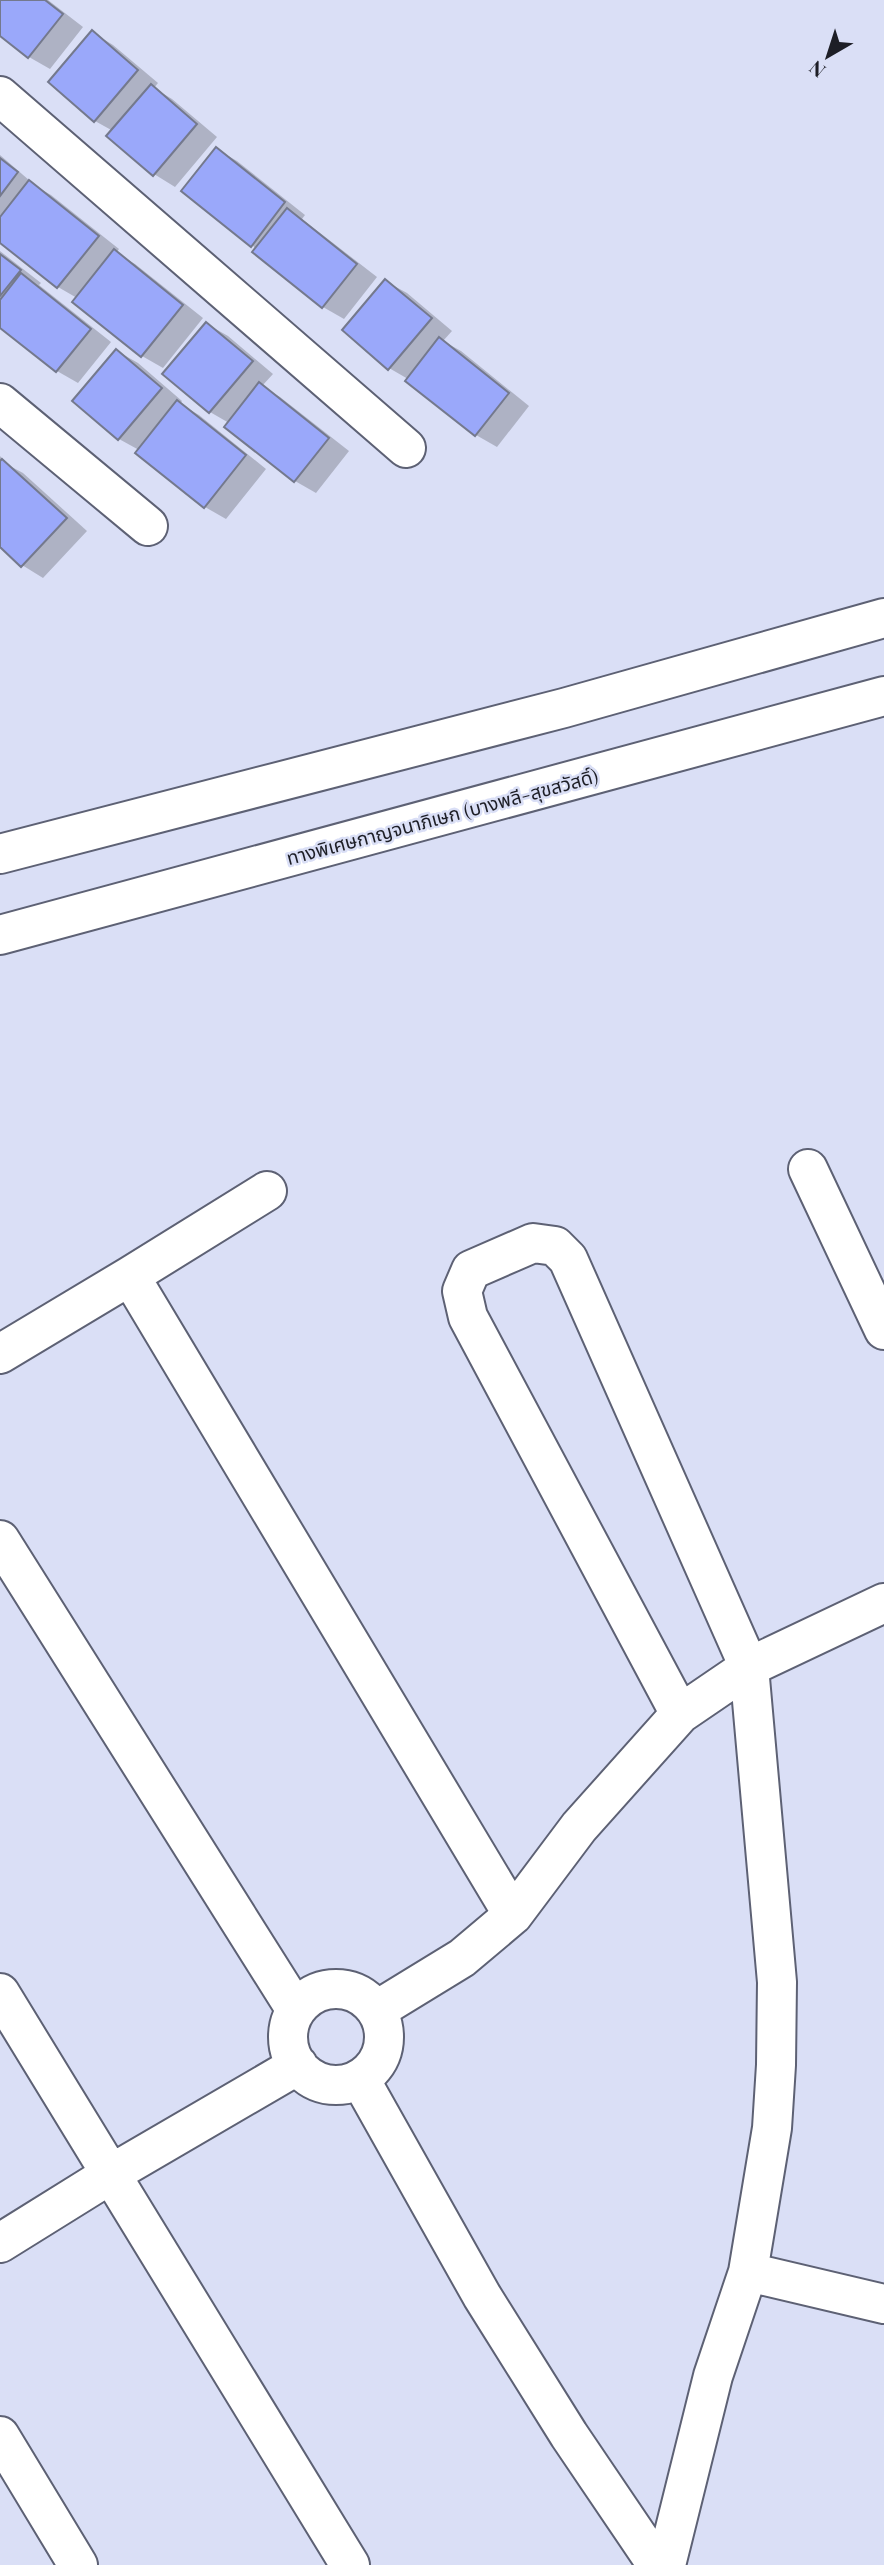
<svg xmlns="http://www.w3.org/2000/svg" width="884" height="2565" viewBox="0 0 884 2565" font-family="'Playfair Display','Noto Sans Thai',serif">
	<rect width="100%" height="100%" fill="#dadff6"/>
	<path fill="#0003" d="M0,0H48L83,27L50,69L29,57L0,34Z
		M92,32L113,45L158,83L154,88L172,99L217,137L175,187L154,174L113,131L95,121L50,82Z
		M216,149L237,161L305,215L302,219L377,277L344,319L323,307L252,245Z
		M0,155L37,187L51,195L119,249L116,253L135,264L203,318L163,368L142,356L74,302L77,298L58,287L0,241Z
		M0,251L41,283L39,285L111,342L78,383L57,371L0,326Z
		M385,281L407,293L452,331L443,341L461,351L529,406L497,447L476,435L408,379L389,368Z
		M207,324L228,336L273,374L262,386L280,397L349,451L316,493L295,481L229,423L210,412Z
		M117,351L138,363L182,401L180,404L199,415L266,469L226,519L205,507L137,452L139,450L119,439L75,401Z
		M0,456L8,465L23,473L87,531L43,578L22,565L0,545Z"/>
	<path fill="#9aa8fa" stroke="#74798d" stroke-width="2" d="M0,0H45L63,14L28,58L0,36Z
		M92,30L138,70L94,122L48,82Z
		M151,84L197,124L153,176L106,136Z
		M216,147L285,202L251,247L181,191Z
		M0,158L18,172L0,196Z
		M29,180L99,236L57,288L0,243V217Z
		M287,208L357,264L322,308L252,252Z
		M114,249L183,305L141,357L72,302Z
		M0,254L21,270L0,296Z
		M21,273L91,329L56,372L0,328V300Z
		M385,279L432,318L388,370L342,330Z
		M206,322L253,361L209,413L162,374Z
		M439,337L509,393L475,436L405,381Z
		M116,349L162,388L118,440L72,401Z
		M259,382L329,438L294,482L224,427Z
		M177,400L246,455L204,508L135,453Z
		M2,459L67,518L21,567L0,547V461Z"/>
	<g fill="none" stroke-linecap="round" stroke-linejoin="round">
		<defs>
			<path id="minor" d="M0,96L406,448
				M0,403L148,526
				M808,1169L884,1330
				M130,1276L513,1915
				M0,1354L130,1276L267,1191
				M0,1540L296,2010
				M288 2037a48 48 0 1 1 96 0a48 48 0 1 1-96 0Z
				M0,1993L350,2565
				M377,2010L462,1958L513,1915L579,1827L680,1714L749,1667L884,1603
				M360,2079L482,2296L569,2435L657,2565
				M0,2243L111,2174L298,2065
				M748,2272L884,2304
				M0,2436L78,2565
				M666,2565L713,2376L748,2272L772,2128L776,2065L777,1982L749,1667L568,1259L555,1246L533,1243L471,1270L462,1291L468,1317L680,1714"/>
			<path id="highway" d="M0,854L564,708L884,618
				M0,935L884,696"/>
		</defs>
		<use href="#minor" stroke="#5d6174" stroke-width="42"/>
		<use href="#highway" stroke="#5d6174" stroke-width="42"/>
		<use href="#minor" stroke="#fff" stroke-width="38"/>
		<use href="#highway" stroke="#fff" stroke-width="38"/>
	</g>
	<g text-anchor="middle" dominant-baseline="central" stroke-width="5" stroke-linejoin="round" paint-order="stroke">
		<g font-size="19" fill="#1d1e26" stroke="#dadff6">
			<text transform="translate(442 816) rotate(-15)">ทางพิเศษกาญจนาภิเษก (บางพลี-สุขสวัสดิ์)</text>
		</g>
	</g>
	<g transform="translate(828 56) rotate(219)" stroke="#dadff6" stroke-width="5" paint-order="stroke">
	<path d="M0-5L12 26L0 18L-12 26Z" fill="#1d1e26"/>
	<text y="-10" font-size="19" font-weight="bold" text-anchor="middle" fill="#1d1e26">N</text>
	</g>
</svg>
